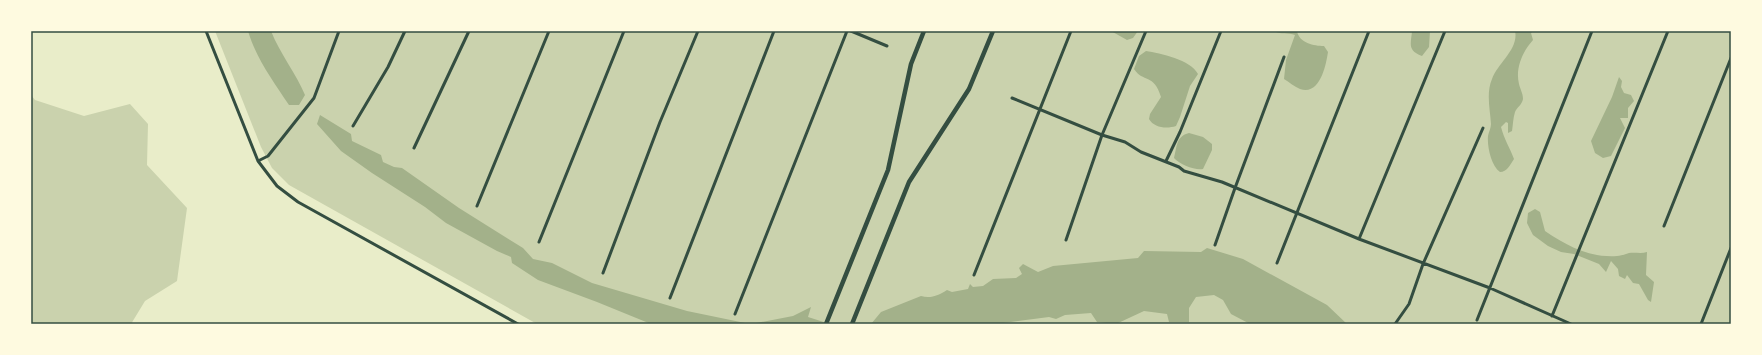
<svg xmlns="http://www.w3.org/2000/svg" width="1762" height="355" viewBox="0 0 1762 355" font-family="'Source Sans 3',sans-serif">
	<rect width="100%" height="100%" fill="#e9edc9"/>
	<path fill="#cad2ad" d="M215,31H1731V324H537L289,185L272,168L261,147Z
		M31,95L35,100L84,116L130,104L148,124L147,165L187,208L177,281L145,301L131,324H31Z"/>
	<path fill="#a3b18a" d="M248,31H271C280,54 296,73 305,95L299,105H289C273,81 256,58 248,31Z
		M1111,31H1138L1133,38L1127,40Z
		M1274,31H1297C1299,43 1314,46 1324,46L1328,52C1326,65 1320,96 1300,89C1295,87 1289,82 1284,79L1286,60L1295,35C1288,32 1281,35 1274,31Z
		M1412,31H1430L1429,47L1422,56C1407,50 1411,44 1412,31Z
		M1515,31H1533L1531,33L1533,40C1523,51 1515,68 1519,84C1520,89 1523,93 1523,99C1522,105 1517,107 1515,112C1513,118 1513,125 1512,131L1508,133V123L1506,122L1501,127C1504,139 1510,148 1514,159C1510,165 1507,172 1500,172C1491,166 1487,146 1488,136C1489,131 1491,128 1491,124C1490,109 1486,93 1492,79C1498,63 1519,49 1515,31Z
		M1146,51C1160,53 1191,60 1198,74L1190,86L1180,117L1176,126C1167,129 1154,128 1149,119L1150,114L1161,97C1154,73 1143,83 1134,69L1139,56Z
		M1619,77L1622,81L1621,87L1624,93L1631,95L1634,101L1628,108V118H1620L1625,128L1611,156L1603,158L1595,153L1591,141L1612,97Z
		M320,115L351,134L352,141L381,155L383,162L394,167L402,168L459,208L523,248L533,259L552,263L592,283L687,311L750,324H651L597,302L538,280L512,263L511,257L497,251L446,223L425,207L372,173L341,151L317,124Z
		M1189,133L1203,137L1212,144V150L1203,169C1196,171 1179,164 1174,158C1177,147 1176,136 1189,133Z
		M1535,209L1540,212L1545,231C1567,246 1590,258 1617,256C1621,256 1625,254 1629,253C1635,252 1641,254 1647,252L1646,275L1654,282L1651,302L1648,300L1639,284L1633,283L1627,275L1625,279L1619,276L1618,269L1611,261L1606,272L1599,264L1574,254L1561,252L1548,246L1533,235L1527,223L1528,213Z
		M1207,248L1243,259L1327,305L1347,324H1250L1231,314L1223,300L1214,295L1196,297L1189,308V322H1169L1167,314L1144,311L1116,324L1097,322L1091,313L1065,315L1056,319L1049,317L996,324H871L881,312L921,296C931,299 939,295 947,290L952,292L968,289L970,284L973,287L983,286L993,279L1016,278L1022,274L1019,268L1023,264L1038,272L1053,266L1138,258L1144,251L1201,252Z
		M811,307L808,317L830,324H751L793,316Z"/>
	<g fill="none" stroke-linecap="round" stroke-linejoin="round">
		<path stroke="#344e41" stroke-width="3" d="M206,31L258,161L277,186L298,202L518,324
			M851,31L887,46
			M1012,98L1102,135L1125,142L1141,152L1179,167L1184,171L1222,182L1359,239L1490,288L1571,324
			M353,126L388,67L405,31
			M414,148L469,31
			M258,161L268,156L314,98L339,31
			M1166,161L1180,132L1221,31
			M477,206L549,31
			M1664,226L1731,58
			M1359,239L1445,31
			M1066,240L1102,135L1146,31
			M539,242L624,31
			M1215,245L1235,188L1284,57
			M1277,263L1369,31
			M603,273L660,122L698,31
			M974,275L1071,31
			M670,298L774,31
			M735,314L847,31
			M1552,316L1668,31
			M1477,320L1592,31
			M1395,324L1409,304L1423,264L1483,128
			M1701,324L1731,248"/>
		<path stroke="#344e41" stroke-width="4.5" d="M826,324L888,170L911,64L924,31
			M852,324L909,182L969,89L993,31"/>
	</g>
	<rect width="1762" height="355" fill="none" stroke="#fefae0" stroke-width="64"/>
	<rect x="32" y="32" width="1698" height="291" fill="none" stroke="#344e41" stroke-width="1.5"/>
</svg>
